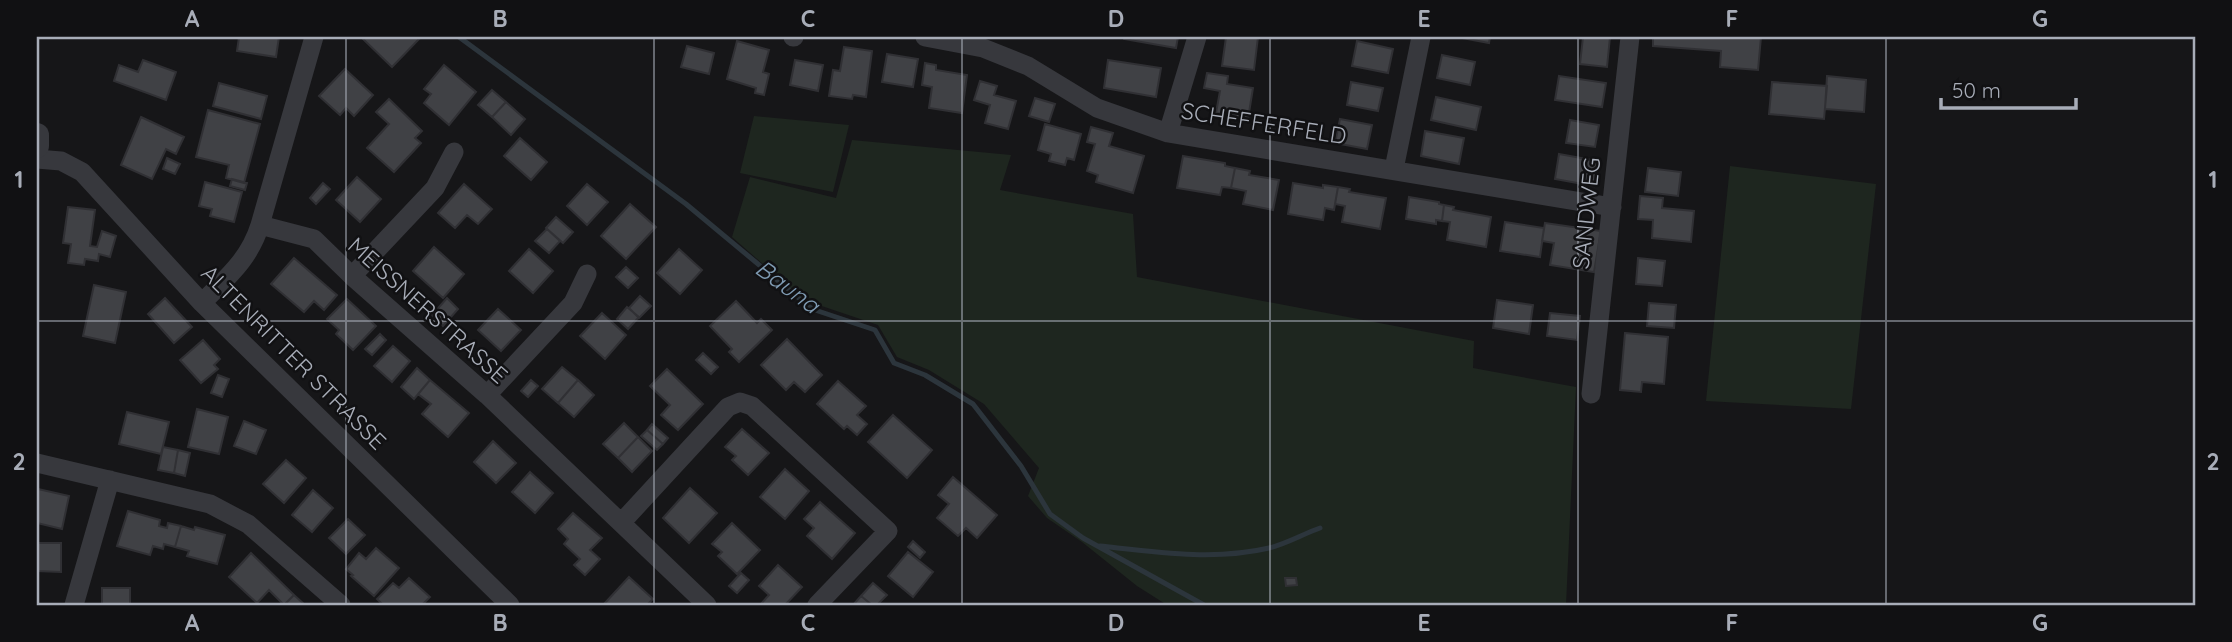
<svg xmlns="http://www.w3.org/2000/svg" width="2232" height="642" viewBox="0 0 2232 642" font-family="Quicksand,sans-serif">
	<rect width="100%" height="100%" fill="#161618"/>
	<path fill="#1e261f" d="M754,116L849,125L833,192L740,173Z
		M852,140L1011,155L1000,190L1133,214L1137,277L1474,341L1473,368L1576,387L1566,605H1167L1137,586L1082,542L1047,518L1028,496L1039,468L984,404L929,370L897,357L878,325L804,300L732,237L750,177L836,198Z
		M1730,166L1876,184L1851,409L1706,401Z"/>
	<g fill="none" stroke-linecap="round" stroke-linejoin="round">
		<path stroke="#2c353c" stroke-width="5" d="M459,37L686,204L812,309L875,330L894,363L925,375L973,404L1021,466L1050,514L1083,538L1204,605
			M1100,546C1155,552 1214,561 1269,548C1286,544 1303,534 1320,528"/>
	</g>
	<path fill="#404145" stroke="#303034" stroke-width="2" d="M239,37H279L276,57L237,51Z
		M363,37H419L420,38L392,67L362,38Z
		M1124,37H1178L1176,48L1124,39Z
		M1226,37H1258L1254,70L1222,66Z
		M1457,37H1490L1489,43Z
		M1583,37H1610L1607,67L1580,64Z
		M1653,37H1761L1758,70L1720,67L1721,51L1653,46Z
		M737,41L769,50L763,72L769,74L764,95L755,93L756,88L727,79Z
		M1357,41L1393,49L1388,73L1352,66Z
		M687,46L714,53L709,74L681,67Z
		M844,47L872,51L866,97L853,95L852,99L829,96L833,70L840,71Z
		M887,54L918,59L913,87L882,82Z
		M1442,55L1475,62L1470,85L1437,78Z
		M143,60L176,72L166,100L114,81L119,65L138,72Z
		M795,60L823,65L818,91L790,85Z
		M1108,60L1161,68L1156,97L1104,88Z
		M925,63L936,65V70L967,75L962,113L929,108L932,87L922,85Z
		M444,65L476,92L449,125L424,103L431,94L424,89Z
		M345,69L373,95L354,116L346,108L340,115L319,96Z
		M1207,73L1228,76L1227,84L1253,88L1248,119L1216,113L1220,91L1204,88Z
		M1559,76L1606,83L1602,107L1555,100Z
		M1827,76L1866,80L1864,112L1825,109Z
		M980,81L997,86L994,95L1016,101L1008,129L985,123L990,105L974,100Z
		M1351,82L1383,88L1378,111L1347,105Z
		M1772,82L1827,86L1824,119L1769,114Z
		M219,83L267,96L261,119L213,106Z
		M492,90L506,102L492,117L478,105Z
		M1436,97L1481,107L1476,130L1431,120Z
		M1035,98L1055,104L1049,122L1029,116Z
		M389,99L422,131L415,138L421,143L394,172L367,148L389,124L376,112Z
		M506,102L525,119L511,135L492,117Z
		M208,110L260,124L244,183L226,178L229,165L196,157Z
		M141,117L184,137L176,154L166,149L152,179L121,165Z
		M1340,119L1372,125L1367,149L1335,143Z
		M1570,120L1599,125L1595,147L1566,143Z
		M1045,124L1081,134L1074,160L1067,158L1065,165L1049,161L1051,154L1038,150Z
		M1091,127L1113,133L1109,146L1144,156L1133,193L1096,182L1098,175L1087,171L1095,144L1087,142Z
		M1425,131L1464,138L1459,164L1421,156Z
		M520,138L547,162L531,180L504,156Z
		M1559,154L1598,161L1594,186L1555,179Z
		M1183,156L1225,163V166L1235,168L1231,188L1222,187L1220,195L1177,188Z
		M167,158L180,164L175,174L163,169Z
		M1235,168L1250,171L1249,175L1279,180L1273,210L1243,204L1246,191L1231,188Z
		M1648,168L1681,172L1678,196L1645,192Z
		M357,177L381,199L360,222L336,200Z
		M232,179L247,183L245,190L230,186Z
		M205,182L242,192L234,222L210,216L212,209L199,206Z
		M323,183L330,189L316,204L310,198Z
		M1293,183L1323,188V185L1338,187L1334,210L1325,208L1323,220L1288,214Z
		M464,184L492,209L478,224L467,215L455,228L438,213Z
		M587,184L608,202L587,225L567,206Z
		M1338,187L1350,189L1349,192L1386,198L1380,229L1342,222L1345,206L1335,204Z
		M1640,196L1663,198L1662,208L1694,211L1691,242L1652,238L1653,220L1638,219Z
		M1409,197L1439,202V204L1444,205L1442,221L1436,220V224L1406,219Z
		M630,204L656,227L626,259L601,236Z
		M1444,205L1454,207L1453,210L1491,217L1486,247L1447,240L1450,222L1442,221Z
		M68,207L95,210L90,246L97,247L102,231L116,236L110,257L99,254L98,261L85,259L84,265L68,263L71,244L63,243Z
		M556,217L573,232L563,243L546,228Z
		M1505,222L1544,228L1540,257L1500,251Z
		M1545,223L1601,231L1594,272L1550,265L1554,243L1542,241Z
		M547,229L560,241L549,253L535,241Z
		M434,247L464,274L443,298L413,271Z
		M529,249L553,271L533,293L509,271Z
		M679,249L702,270L680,294L657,273Z
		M294,258L337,295L324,310L314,301L304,312L271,284Z
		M1638,258L1665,261L1662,286L1636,284Z
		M626,267L638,278L628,288L616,277Z
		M94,285L126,292L115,343L83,336Z
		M640,296L651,306L639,318L629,308Z
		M165,298L192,327L174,343L148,314Z
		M447,298L458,309L443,326L432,315Z
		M347,299L376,326L353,350L336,334L339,330L327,319Z
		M1497,300L1533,305L1529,334L1493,328Z
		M736,301L757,323L761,319L772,330L739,362L729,352L732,349L710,326Z
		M1649,303L1676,305L1674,328L1647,326Z
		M627,307L639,317L628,329L617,319Z
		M498,309L521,330L501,351L478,330Z
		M602,313L626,335L605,359L580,336Z
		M1550,313L1580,316L1577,340L1547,336Z
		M1625,333L1668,337L1664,384L1642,382L1641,392L1620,390Z
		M380,334L386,340L372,355L365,349Z
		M787,339L822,375L805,392L794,382L786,390L761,365Z
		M203,340L220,359L214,365L218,369L201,383L180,360Z
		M393,346L410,361L392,382L374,366Z
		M703,353L718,367L711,374L696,360Z
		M562,367L578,380L558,403L542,389Z
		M417,368L430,380L414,399L401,387Z
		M667,369L703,404L678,430L661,415L670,405L650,386Z
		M218,375L229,379L222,397L211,393Z
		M430,380L469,413L448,437L422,414L431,404L418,394Z
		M531,380L538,386L528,397L521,391Z
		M578,380L594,395L574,417L558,403Z
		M838,381L866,406L857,415L867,424L857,435L847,426L844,429L817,404Z
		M197,409L228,417L219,454L188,447Z
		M127,412L169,422L161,454L119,444Z
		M893,415L932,450L907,478L868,442Z
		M244,421L266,430L256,454L234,446Z
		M624,423L638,437L618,458L603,444Z
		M652,424L668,438L663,444L647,430Z
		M742,429L769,453L748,475L732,460L736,456L725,447Z
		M647,430L663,444L657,450L641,436Z
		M638,437L652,451L632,472L618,458Z
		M493,441L516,463L496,483L474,462Z
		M163,447L178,450L174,473L158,470Z
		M178,450L190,453L185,476L174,473Z
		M286,460L306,478L284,503L263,484Z
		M785,469L809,491L785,519L760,497Z
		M530,472L553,493L535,513L512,492Z
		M953,477L997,515L977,538L966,528L958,536L937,518L949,504L938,495Z
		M690,488L717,513L689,543L663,518Z
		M38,489L69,496L62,529L37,523Z
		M313,490L333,508L312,532L292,515Z
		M820,502L855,533L832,559L807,536L814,528L804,519Z
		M128,511L160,520L159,526L167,528L168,523L181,526L175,547L164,544L163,549L153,546L150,555L117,546Z
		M573,513L602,538L590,550L600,559L585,575L574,565L580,559L564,544L568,539L558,529Z
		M348,519L365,535L346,554L329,538Z
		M732,523L760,550L737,574L718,556L722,552L712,544Z
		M181,526L194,530L195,527L225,535L217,564L187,556L189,551L175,547Z
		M913,541L925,552L920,558L908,547Z
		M37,543H61V572L37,571Z
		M376,548L399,568L374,596L351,576L353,575L346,569L359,553L366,559Z
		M908,552L933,572L913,597L888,576Z
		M251,553L294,595L284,605L269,590L257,603L229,577Z
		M778,565L802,587L785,605H760L769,595L759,586Z
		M741,573L749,580L737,593L729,586Z
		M629,577L653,599L647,605H606L604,604Z
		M409,578L430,597L422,605H383L377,599L393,583L399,588Z
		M1285,578H1296L1297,585L1286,586Z
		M873,583L887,595L877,605H872L861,596Z
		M102,588H130V605H102Z
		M294,595L305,605H284Z
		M861,596L872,605H853Z"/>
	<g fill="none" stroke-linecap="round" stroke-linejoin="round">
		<path stroke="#37383d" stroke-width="19" d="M793,37H794
			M925,37L983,48L1028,66L1097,108L1168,133L1612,207
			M1168,133L1197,37
			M37,159L61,161L82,172L202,303L510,605
			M1394,169L1421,37
			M260,225L314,37
			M352,276L435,188L454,152
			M202,303C227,277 249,260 260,225L314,239L352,276L487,395L707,605
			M1591,394L1630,37
			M487,395L573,303L587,274
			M37,463L210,504L248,524L341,605
			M621,523L728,407L740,402L752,406L888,531L817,605
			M74,605L110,480"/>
		<path stroke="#37383d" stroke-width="24" d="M37,135V146"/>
	</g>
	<path fill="none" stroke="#a8adb8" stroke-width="2" stroke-opacity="0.55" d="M346,37V605M654,37V605M962,37V605M1270,37V605M1578,37V605M1886,37V605M37,321H2195"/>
	<g text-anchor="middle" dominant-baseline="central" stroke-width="5" stroke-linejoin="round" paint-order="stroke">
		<g font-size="23" fill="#a8adb8" stroke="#111113">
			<text transform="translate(1264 123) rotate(9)">SCHEFFERFELD</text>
			<text transform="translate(1586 213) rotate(-84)">SANDWEG</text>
			<text transform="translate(428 310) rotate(42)">MEISSNERSTRASSE</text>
			<text transform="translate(294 357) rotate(45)">ALTENRITTER STRASSE</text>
		</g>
		<g font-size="24" font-style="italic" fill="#7f9bb3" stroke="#111113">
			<text transform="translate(788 286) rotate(36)">Bauna</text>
		</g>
	</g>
	<rect width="2232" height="642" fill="none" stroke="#111113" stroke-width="77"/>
	<path d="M1941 98v10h135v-10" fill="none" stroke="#a8adb8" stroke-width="3.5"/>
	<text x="1952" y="98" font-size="21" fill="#a8adb8" stroke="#111113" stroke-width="5" paint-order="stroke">50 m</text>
	<rect x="38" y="38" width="2156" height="566" fill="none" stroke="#a8adb8" stroke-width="2.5"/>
	<g font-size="23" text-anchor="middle" font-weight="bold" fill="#a8adb8">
		<text x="192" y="27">A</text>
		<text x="500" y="27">B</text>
		<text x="808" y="27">C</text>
		<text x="1116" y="27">D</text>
		<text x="1424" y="27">E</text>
		<text x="1732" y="27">F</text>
		<text x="2040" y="27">G</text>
		<text x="19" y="188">1</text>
		<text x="2213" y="188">1</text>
		<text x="19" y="470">2</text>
		<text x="2213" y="470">2</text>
		<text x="192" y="631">A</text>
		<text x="500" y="631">B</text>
		<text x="808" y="631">C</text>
		<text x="1116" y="631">D</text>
		<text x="1424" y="631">E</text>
		<text x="1732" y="631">F</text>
		<text x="2040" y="631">G</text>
	</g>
</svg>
